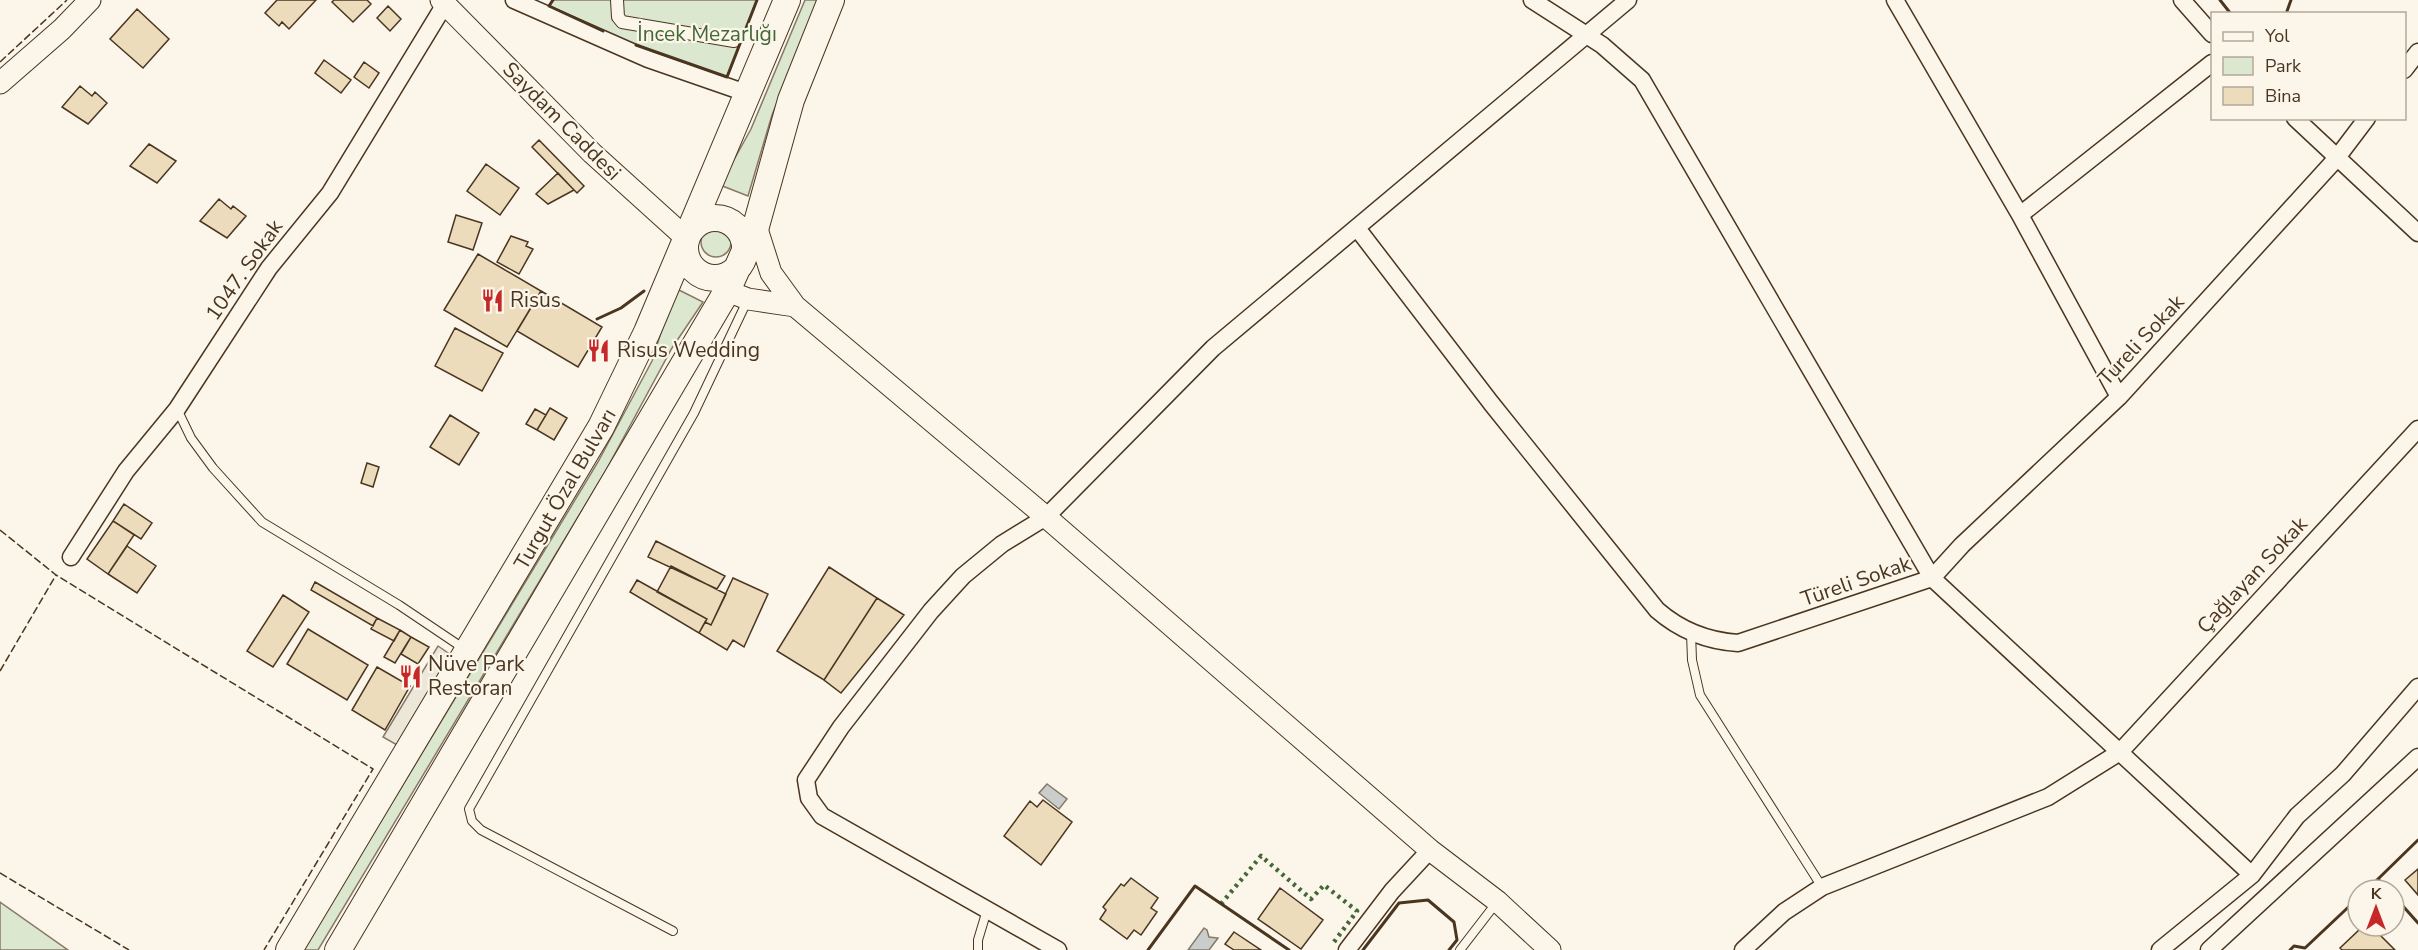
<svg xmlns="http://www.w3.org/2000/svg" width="2418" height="950" viewBox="0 0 2418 950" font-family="'Nunito Sans',sans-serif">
	<rect width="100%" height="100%" fill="#fbf6e9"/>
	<path fill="#dce7d0" stroke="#887966" stroke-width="1.5" d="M553,0H757L727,77L624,41L549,6Z
		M805,0H819L772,115L748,196L720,185L751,129Z
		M701 242a15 15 0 1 1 30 0a15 15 0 1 1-30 0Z
		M675,288L703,302L672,348L605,472L318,950H303L598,462L652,361Z
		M0,902L68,950H0Z"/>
	<path fill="#ede7d9" stroke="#887966" stroke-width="1.5" d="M438,646L451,655L397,745L383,737Z"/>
	<path fill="#c9cecd" stroke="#887966" stroke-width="1.5" d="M1047,784L1067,799L1059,809L1039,793Z
		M1204,928L1207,930L1209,937L1218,938L1209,950H1188Z"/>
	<path fill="#ecdcbc" stroke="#4a3520" stroke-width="1.5" d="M277,0H316L289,29L282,22L279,26L265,13Z
		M334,0H367L371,4L353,22L332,2Z
		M388,6L401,19L390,31L377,18Z
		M137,9L169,39L143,68L110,39Z
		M324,60L351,80L341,93L315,73Z
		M364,62L379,73L369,88L354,77Z
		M80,86L92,96L95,92L107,103L88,124L62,107Z
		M539,140L584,186L577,193L532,147Z
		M149,144L176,161L157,183L130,166Z
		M486,164L519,188L500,215L467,191Z
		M558,173L574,190L548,204L536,194Z
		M219,199L231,209L233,206L246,216L227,238L200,221Z
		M456,215L482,223L473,250L448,242Z
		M511,236L528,242L526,246L533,249L519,274L497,262Z
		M478,254L541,291L507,347L444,310Z
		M541,291L602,327L578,367L517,331Z
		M455,328L503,353L482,391L435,366Z
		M550,408L567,418L554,440L537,430Z
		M535,409L546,415L537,430L526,424Z
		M450,415L479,433L459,465L430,447Z
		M367,463L379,467L373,487L361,483Z
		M124,504L152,523L141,539L113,521Z
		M113,521L134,535L108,574L87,559Z
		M656,541L725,576L717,589L648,557Z
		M127,546L156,566L137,593L108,574Z
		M671,566L726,594L711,625L705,622L707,619L657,592Z
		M829,567L877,598L824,680L777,651Z
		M733,578L768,594L744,647L733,640L727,650L699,633L705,622L711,625Z
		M637,580L707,619L699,633L630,592Z
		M315,582L377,618L373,626L311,590Z
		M283,595L309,612L273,667L247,651Z
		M877,598L904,615L841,693L824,680Z
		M377,618L400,630L394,641L371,629Z
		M308,629L368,665L347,700L287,664Z
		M400,630L411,637L395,663L384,657Z
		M411,637L429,647L418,664L401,654Z
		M377,667L410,686L385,730L352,710Z
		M1043,800L1072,822L1041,865L1004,836L1030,801L1037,807Z
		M2418,869V895L2405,880Z
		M1131,878L1158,898L1151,908L1157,912L1141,935L1134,930L1127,939L1100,919L1106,910L1103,907L1121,884L1124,886Z
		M1280,888L1323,920L1301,949L1258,919Z
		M2360,926H2375L2382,933L2380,935L2395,950H2342L2340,948L2361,928Z
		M1234,932L1261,950H1234L1225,944Z"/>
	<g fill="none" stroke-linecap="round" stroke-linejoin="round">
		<defs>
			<path id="service" d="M177,409L191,438L213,468L262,522L399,605L466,650
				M1691,633L1692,660L1700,695L1822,887
				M673,931L481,830L472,821L469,809L694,413L748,299
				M978,950V940L987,910
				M1460,950L1497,902"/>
			<path id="pedestrian" d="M617,0L618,17L622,22L734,41"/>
			<path id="minor" d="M514,0L648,59L749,94
				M1532,0L1602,45L1642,80L1932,578L2252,875
				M1895,0L2020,215L2119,397
				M2182,0L2212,34
				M2404,70L2418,52
				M2295,118L2418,233
				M2020,215L2212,63
				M1357,228L1491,403L1657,610C1681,631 1707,641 1738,643L1932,578L1962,545L2119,397L2336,159L2367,118
				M71,557L126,471L177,409L269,268L330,193L445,4
				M1058,950L822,816L809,798L806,780L841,727L931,611L963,576L1002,544L1046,517L1213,348L1628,0
				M1347,950L1392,891L1430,850
				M1743,950L1784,912L1822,887L2048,797L2120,752L2418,429
				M2160,950L2252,875L2297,816L2343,774L2418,687
				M2209,950L2418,757"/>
			<path id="tertiary" d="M441,0L592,153L686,238
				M0,83L62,29L90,0
				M756,226L771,273L795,306L1046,517L1430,850L1497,901L1550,950
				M727,291L748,299L795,306"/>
			<path id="primary" d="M685 248a30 30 0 1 1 60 0a30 30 0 1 1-60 0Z
				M289,950L601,427L647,332L787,0
				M338,950L727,291L756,226L791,100L831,0"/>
		</defs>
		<use href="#service" stroke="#4a3520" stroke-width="10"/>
		<use href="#pedestrian" stroke="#4a3520" stroke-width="14"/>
		<use href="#minor" stroke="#4a3520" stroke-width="19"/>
		<use href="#tertiary" stroke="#4a3520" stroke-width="23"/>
		<use href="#primary" stroke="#4a3520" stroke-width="28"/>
		<use href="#service" stroke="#fbf6e9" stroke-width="8"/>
		<use href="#pedestrian" stroke="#fbf6e9" stroke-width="12"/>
		<use href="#minor" stroke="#fbf6e9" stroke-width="16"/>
		<use href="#tertiary" stroke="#fbf6e9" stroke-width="21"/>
		<use href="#primary" stroke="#fbf6e9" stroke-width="26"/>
		<path stroke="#436837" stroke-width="4.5" stroke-dasharray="3 4.5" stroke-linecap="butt" d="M1221,904L1261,856L1311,899L1324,885L1357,911L1334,942"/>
		<path stroke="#4a3520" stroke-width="1.5" stroke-dasharray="8 3" stroke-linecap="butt" d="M0,62L67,0
			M0,530L56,575L373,769L264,950
			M0,671L56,575
			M0,873L129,950"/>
		<path stroke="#4a3520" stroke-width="3" d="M553,0L549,6L603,31
			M2220,0L2231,14
			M2286,14L2291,0
			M636,45L727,77L757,0
			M597,319L621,308L644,291
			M2378,879L2418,840
			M2366,890L2378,879L2388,890
			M2394,896L2418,923
			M1148,950L1195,886L1289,950
			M1363,950L1399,903L1428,900L1454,922L1457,940L1449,950
			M2290,950L2294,946L2305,948L2358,898"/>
	</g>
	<defs>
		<symbol id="restaurant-bare" viewBox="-9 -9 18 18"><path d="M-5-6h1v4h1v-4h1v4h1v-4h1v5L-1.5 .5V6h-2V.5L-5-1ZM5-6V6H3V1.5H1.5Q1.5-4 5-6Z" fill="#c62828" stroke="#fbf6e9" stroke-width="2.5" paint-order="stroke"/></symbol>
	</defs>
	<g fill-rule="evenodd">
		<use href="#restaurant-bare" x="476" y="284" width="33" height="33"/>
		<use href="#restaurant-bare" x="582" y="334" width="33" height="33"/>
		<use href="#restaurant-bare" x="394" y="660" width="33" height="33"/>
	</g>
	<g text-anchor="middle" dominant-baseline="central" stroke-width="4.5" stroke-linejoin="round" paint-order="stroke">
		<g font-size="21" fill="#436837" stroke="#fbf6e9">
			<text x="707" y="34">İncek Mezarlığı</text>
		</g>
		<g font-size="21" fill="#4a3520" stroke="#fbf6e9">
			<text transform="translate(562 121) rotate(45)">Saydam Caddesi</text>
			<text transform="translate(244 270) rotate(-55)">1047. Sokak</text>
			<text transform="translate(2141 340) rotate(-47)">Tureli Sokak</text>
			<text transform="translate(565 489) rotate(-60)">Turgut Özal Bulvarı</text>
			<text transform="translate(2252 575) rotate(-47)">Çağlayan Sokak</text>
			<text transform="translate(1856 581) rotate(-19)">Türeli Sokak</text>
		</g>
		<g font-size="21" fill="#4a3520" stroke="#fbf6e9" text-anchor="start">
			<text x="510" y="300">Risus</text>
			<text x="617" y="350">Risus Wedding</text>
			<text x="428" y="664">Nüve Park<tspan x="428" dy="24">Restoran</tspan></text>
		</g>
	</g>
	<rect x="2211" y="12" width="195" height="108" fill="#fbf6e9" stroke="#b4a999" stroke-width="1.5"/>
	<rect x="2223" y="32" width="30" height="9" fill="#fbf6e9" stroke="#b4a999" stroke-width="1.5"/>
	<text x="2265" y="42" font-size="18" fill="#4a3520">Yol</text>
	<rect x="2223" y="57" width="30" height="18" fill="#dce7d0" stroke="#b4a999" stroke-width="1.5"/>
	<text x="2265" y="72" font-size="18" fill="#4a3520">Park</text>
	<rect x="2223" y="87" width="30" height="18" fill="#ecdcbc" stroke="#b4a999" stroke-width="1.5"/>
	<text x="2265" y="102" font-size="18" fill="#4a3520">Bina</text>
	<g transform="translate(2376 908)"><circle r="28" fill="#fbf6e9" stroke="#b4a999" stroke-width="1.5"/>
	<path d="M0-4.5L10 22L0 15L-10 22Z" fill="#c62828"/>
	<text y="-9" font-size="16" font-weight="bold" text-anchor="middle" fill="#4a3520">K</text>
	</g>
</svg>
